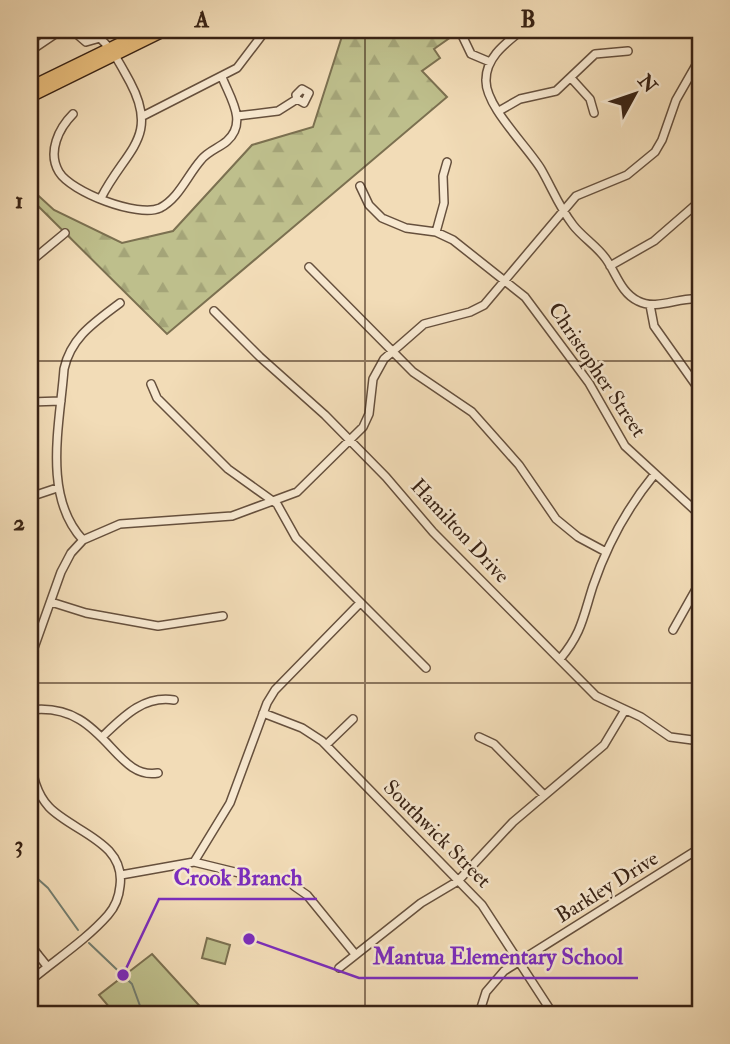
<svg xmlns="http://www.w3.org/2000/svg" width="730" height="1044" viewBox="0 0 730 1044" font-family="'IM FELL Double Pica',serif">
	<defs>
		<pattern id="forest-firs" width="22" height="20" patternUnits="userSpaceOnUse" patternTransform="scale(1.75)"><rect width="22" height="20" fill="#bebf8c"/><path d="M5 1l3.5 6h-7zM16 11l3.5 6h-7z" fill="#a4a478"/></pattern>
	</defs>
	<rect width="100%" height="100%" fill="#f2dcb7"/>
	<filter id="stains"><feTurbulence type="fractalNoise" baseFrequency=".00286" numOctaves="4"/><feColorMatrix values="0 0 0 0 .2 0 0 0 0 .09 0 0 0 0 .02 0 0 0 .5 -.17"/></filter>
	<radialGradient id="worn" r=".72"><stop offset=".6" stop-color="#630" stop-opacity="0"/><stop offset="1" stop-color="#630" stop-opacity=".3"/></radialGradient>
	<path fill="#bebf8c" stroke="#7b7050" stroke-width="2" d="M207,938L230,945L225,964L202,958Z
		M152,954L207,1014H115L99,995Z"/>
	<path fill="url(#forest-firs)" stroke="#7b7050" stroke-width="2" d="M344,30H461L434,49L440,58L422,71L447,97L167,334L30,198V188L54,210L122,243L173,231L252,145L313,127Z"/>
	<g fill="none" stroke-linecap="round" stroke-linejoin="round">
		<path stroke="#737e70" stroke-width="2" d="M30,872L48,888L78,930
			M30,938L41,952
			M89,943L132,984L143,1014"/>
		<defs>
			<path id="minor" d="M72,30L86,42L100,38L108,30
				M522,30C506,43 486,57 486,80C485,106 527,146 541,169C552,188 559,207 573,225C582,237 597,246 606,259C616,273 621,293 638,301C657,311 680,296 700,299
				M460,31L471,54L490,62
				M100,38C114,51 121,66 130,82C160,138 125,150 101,198
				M30,51L61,30
				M571,78L590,99L594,113
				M499,111L520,99L556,91L595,54L628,51
				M73,114C59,128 47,152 59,172C71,192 138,218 160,208C179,198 187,176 201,160C208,151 219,148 227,141C248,122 230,98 222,77
				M143,116L237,68L266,30
				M237,116L278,111L297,99L304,103L309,93L302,89L296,95L297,99
				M360,186L369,205L382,218L406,228L436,232L453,240L525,297L589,383L625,446L700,515
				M436,232L444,203L443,176L447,162
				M30,262L65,233
				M610,266L654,241L700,201
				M309,267L413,372L472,412L519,465L556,519L578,537L606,552
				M650,305L654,326L700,391
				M214,311L260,357L325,415L386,477L433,532L596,696L641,717L670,737L700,741
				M151,384L157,398L228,469L277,504L296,538L426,668
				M30,402L61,401
				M30,497L57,488
				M83,540C42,496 60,424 64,369C71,337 95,322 120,303
				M51,602L86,613L158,626L223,616
				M673,630L700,582
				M30,659L61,572L71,553L83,540L120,524L232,516L297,492L363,427L369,414L373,379L384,359L424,324L470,312L484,305L576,196L627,175L655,152L662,140L676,100L700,58
				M560,659C582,633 583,617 593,586C607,545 627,508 654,475
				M30,710C105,701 113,781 158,773
				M263,713L302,728L322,741L482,905L553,1014
				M102,737C122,718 143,695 174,700
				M479,737L494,744L544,795
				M326,745L353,719
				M30,758C33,776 36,793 49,807C73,832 126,842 120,886C119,897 115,907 108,915C86,940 55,960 30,981
				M194,862L230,803L267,703L275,690L360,603
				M121,875L194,862L239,873
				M294,886L307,895L355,954
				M30,945L47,966
				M339,968L421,903L458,881L513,822L604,745L625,710
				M479,1014L486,992L504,971L700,848
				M679,1014V1013"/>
			<path id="major" d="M30,87L147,30
				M30,97L166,30"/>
		</defs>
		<use href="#minor" stroke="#66503d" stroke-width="10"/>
		<use href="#major" stroke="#382214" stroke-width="13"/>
		<use href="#minor" stroke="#f7e8d0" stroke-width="7"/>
		<use href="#major" stroke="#e9be7c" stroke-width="10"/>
	</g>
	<path fill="none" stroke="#382214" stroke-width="2" stroke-opacity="0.55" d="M365,30V1014M30,361H700M30,683H700"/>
	<g text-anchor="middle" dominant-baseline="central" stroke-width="5" stroke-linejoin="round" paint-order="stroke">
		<g font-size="21" fill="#382214" stroke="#f7e8d0">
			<text transform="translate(597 370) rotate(56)">Christopher Street</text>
			<text transform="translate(460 531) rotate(47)">Hamilton Drive</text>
			<text transform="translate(437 834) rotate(45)">Southwick Street</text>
			<text transform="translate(607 887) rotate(-32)">Barkley Drive</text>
		</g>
	</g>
	<path fill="none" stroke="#7b2cbf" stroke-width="2.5" d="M123 975L159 899H317M249 939L359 978H638"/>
	<g fill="#7b2cbf" stroke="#f7e8d0" stroke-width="2.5">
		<circle cx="123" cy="975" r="7"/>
		<circle cx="249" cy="939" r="7"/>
	</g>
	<g font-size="23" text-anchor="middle" font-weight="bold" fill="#7b2cbf" stroke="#f7e8d0" stroke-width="5" stroke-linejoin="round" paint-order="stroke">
		<text x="238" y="885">Crook Branch</text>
		<text x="498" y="964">Mantua Elementary School</text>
	</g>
	<rect width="730" height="1044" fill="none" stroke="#f2dcb7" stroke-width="77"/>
	<g transform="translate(635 94) rotate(50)" stroke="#f7e8d0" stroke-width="5" paint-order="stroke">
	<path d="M0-5L12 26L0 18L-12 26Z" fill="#382214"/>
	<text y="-10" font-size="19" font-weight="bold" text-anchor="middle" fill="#382214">N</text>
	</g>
	<rect x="38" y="38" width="654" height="968" fill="none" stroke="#382214" stroke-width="2.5"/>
	<g font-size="23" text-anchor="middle" font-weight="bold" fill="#382214">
		<text x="202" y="27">A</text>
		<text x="528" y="27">B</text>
		<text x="19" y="208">1</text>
		<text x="19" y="530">2</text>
		<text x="19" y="852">3</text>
	</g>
	<rect width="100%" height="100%" filter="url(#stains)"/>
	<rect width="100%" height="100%" fill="url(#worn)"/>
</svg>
